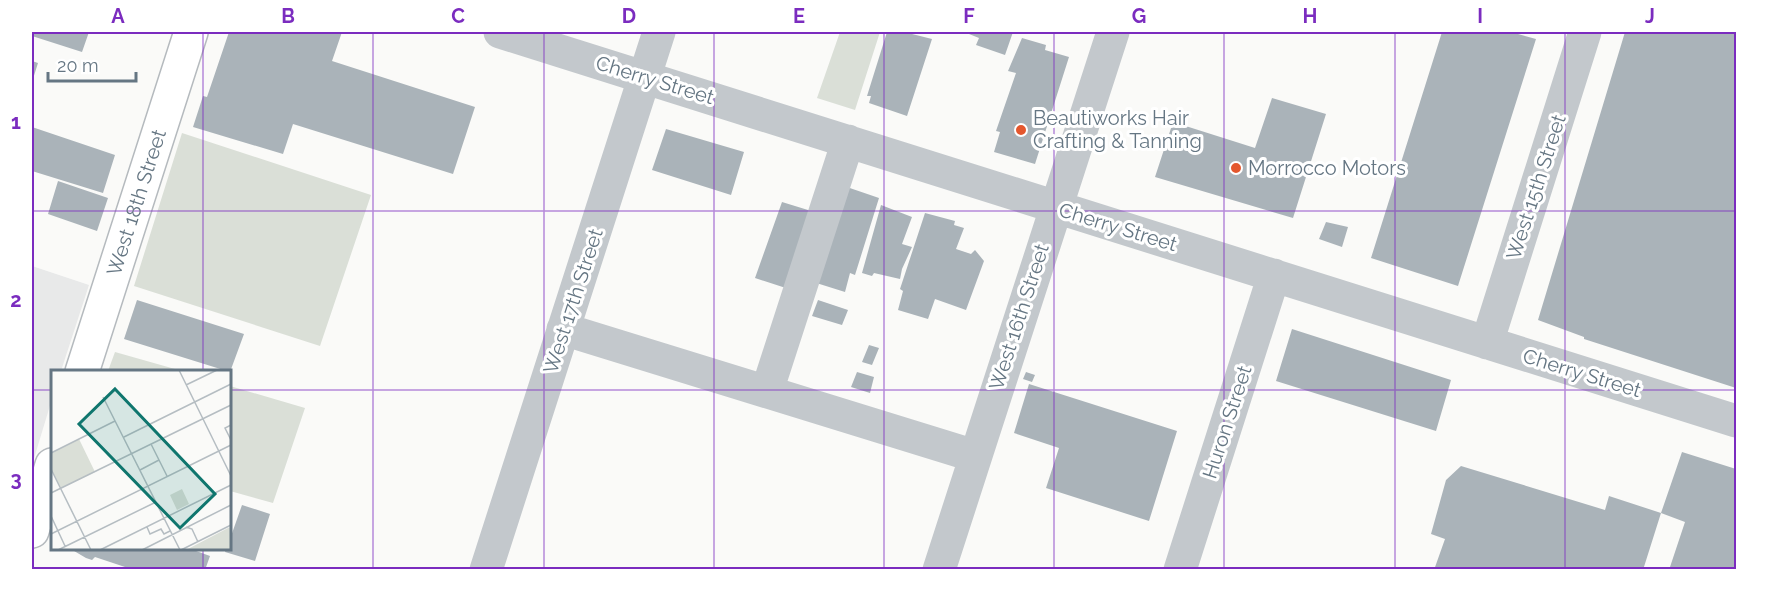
<svg xmlns="http://www.w3.org/2000/svg" width="1768" height="601" viewBox="0 0 1768 601" font-family="Raleway,sans-serif">
	<rect width="100%" height="100%" fill="#fafaf8"/>
	<path fill="#e8e9e9" d="M32,266L89,285L61,371L52,372V399L32,465Z"/>
	<path fill="#dadfd7" d="M840,32H880L855,110L817,98Z
		M182,133L371,195L320,346L134,286Z
		M115,352L182,371H108Z
		M230,386L305,408L273,503L230,491Z"/>
	<path fill="#aab3b9" d="M32,32H89L82,52L32,36Z
		M229,32H342L332,61L475,107L453,174L293,124L283,154L193,127L203,96L207,97Z
		M887,32H904L932,39L907,116L869,103L871,96H867Z
		M964,32H1013L1005,55L976,45L979,38Z
		M1442,32H1511L1536,39L1458,286L1371,258Z
		M1625,32H1736V388L1584,339V337L1538,320Z
		M1022,38L1046,45L1045,50L1069,57L1035,164L994,152L1000,132L996,131L1016,73L1008,71Z
		M32,61L38,63L32,82Z
		M1272,98L1326,114L1293,218L1155,177L1173,122L1255,148Z
		M32,127L115,155L103,193L32,171Z
		M666,129L744,152L731,195L652,170Z
		M58,181L108,198L97,231L48,214Z
		M841,185L879,198L855,275L850,273L845,292L810,281Z
		M782,202L821,214L795,291L755,278Z
		M881,205L912,217L902,244L912,247L902,269L900,279L874,273L872,276L862,273Z
		M925,213L955,221L954,225L964,228L956,249L971,254L975,250L984,261L966,310L935,299L928,319L898,310L903,291L900,289Z
		M1326,222L1348,227L1342,247L1319,239Z
		M137,300L244,334L230,372L124,339Z
		M818,300L848,310L842,325L812,316Z
		M1292,329L1451,380L1436,431L1276,381Z
		M869,345L879,348L872,365L862,362Z
		M857,372L874,377L870,393L851,387Z
		M1026,372L1035,375L1032,382L1023,379Z
		M1029,384L1177,431L1149,521L1046,488L1059,448L1014,433Z
		M1682,452L1736,469V570H1669L1685,522L1661,513Z
		M1461,466L1605,510L1609,496L1661,513L1643,570H1434L1445,539L1431,534L1446,480Z
		M242,505L270,514L255,561L225,552L226,548H230V539Z
		M69,548H188L210,556L205,570H134L95,557L92,560L86,558Z"/>
	<g fill="none" stroke-linecap="round" stroke-linejoin="round">
		<defs>
			<g id="major">
				<path id="s1" d="M82,372L191,32"/>
				<path d="M32,531L52,465"/>
			</g>
		</defs>
		<use href="#major" stroke="#b5babe" stroke-width="36"/>
		<path stroke="#c3c8cc" stroke-width="33" d="M500,32L1736,421
			M563,329L975,456
			M1487,343L1585,32
			M767,391L848,141
			M486,570L659,32
			M939,570L1113,32
			M1180,570L1274,275"/>
		<use href="#major" stroke="#fff" stroke-width="33"/>
	</g>
	<path fill="none" stroke="#7b2cbf" stroke-width="1.5" stroke-opacity="0.55" d="M203,32V372M373,32V570M544,32V570M714,32V570M884,32V570M1054,32V570M1224,32V570M1395,32V570M1565,32V570M32,211H1736M32,390H52M230,390H1736M203,548V570"/>
	<g fill="#e4572e" stroke="#fff" stroke-width="2">
		<circle cx="1021" cy="130" r="6"/>
		<circle cx="1236" cy="168" r="6"/>
	</g>
	<g text-anchor="middle" dominant-baseline="central" stroke-width="6" stroke-linejoin="round" paint-order="stroke">
		<g font-size="20" fill="#657683" stroke="#fff">
			<text transform="translate(655 80) rotate(17)">Cherry Street</text>
			<text transform="translate(1536 187) rotate(-72)">West 15th Street</text>
			<text stroke="none"><textPath href="#s1" startOffset="178">West 18th Street</textPath></text>
			<text transform="translate(1118 227) rotate(17)">Cherry Street</text>
			<text transform="translate(573 301) rotate(-72)">West 17th Street</text>
			<text transform="translate(1019 317) rotate(-72)">West 16th Street</text>
			<text transform="translate(1582 373) rotate(17)">Cherry Street</text>
			<text transform="translate(1227 422) rotate(-72)">Huron Street</text>
		</g>
		<g font-size="20" fill="#657683" stroke="#fff" text-anchor="start">
			<text x="1033" y="118">Beautiworks Hair<tspan x="1033" dy="23">Crafting &amp; Tanning</tspan></text>
			<text x="1248" y="168">Morrocco Motors</text>
		</g>
	</g>
	<g transform="translate(51 370)">
		<rect width="180" height="180" fill="#fafaf8"/>
		<path d="M28,69L44,102L10,118L0,99V83ZM131,119L138,134L126,140L119,125ZM180,157V180H135L177,158Z" fill="#dadfd7"/>
		<path fill="none" stroke="#b5bdc2" stroke-width="1.5" d="M128,0L180,106M135,15L166,0M52,27L129,180M180,55L174,58L180,70M73,67L180,14M100,74L116,106M0,83L64,51M0,99L40,180M89,100L108,90M0,123L180,35M0,146L14,176M96,157L99,164L110,159L113,164L119,161M135,157L141,159L147,172M0,164L180,75M7,180L105,132M49,180L180,115M91,180L180,135M130,180L180,155"/>
		<path fill="#0f766e" fill-opacity="0.15" stroke="#0f766e" stroke-width="3" d="M64,19L164,124L129,158L28,54Z"/>
		<rect width="180" height="180" fill="none" stroke="#657683" stroke-width="3"/>
	</g>
	<rect width="1768" height="601" fill="none" stroke="#ffffff" stroke-width="66"/>
	<path d="M48 72v9h88v-9" fill="none" stroke="#657683" stroke-width="3"/>
	<text x="57" y="72" font-size="18" fill="#657683" stroke="#ffffff" stroke-width="4.5" paint-order="stroke">20 m</text>
	<rect x="33" y="33" width="1702" height="535" fill="none" stroke="#7b2cbf" stroke-width="2"/>
	<g font-size="20" text-anchor="middle" font-weight="bold" fill="#7b2cbf">
		<text x="118" y="23">A</text>
		<text x="288" y="23">B</text>
		<text x="458" y="23">C</text>
		<text x="629" y="23">D</text>
		<text x="799" y="23">E</text>
		<text x="969" y="23">F</text>
		<text x="1139" y="23">G</text>
		<text x="1310" y="23">H</text>
		<text x="1480" y="23">I</text>
		<text x="1650" y="23">J</text>
		<text x="16" y="129">1</text>
		<text x="16" y="307">2</text>
		<text x="16" y="486">3</text>
	</g>
</svg>
